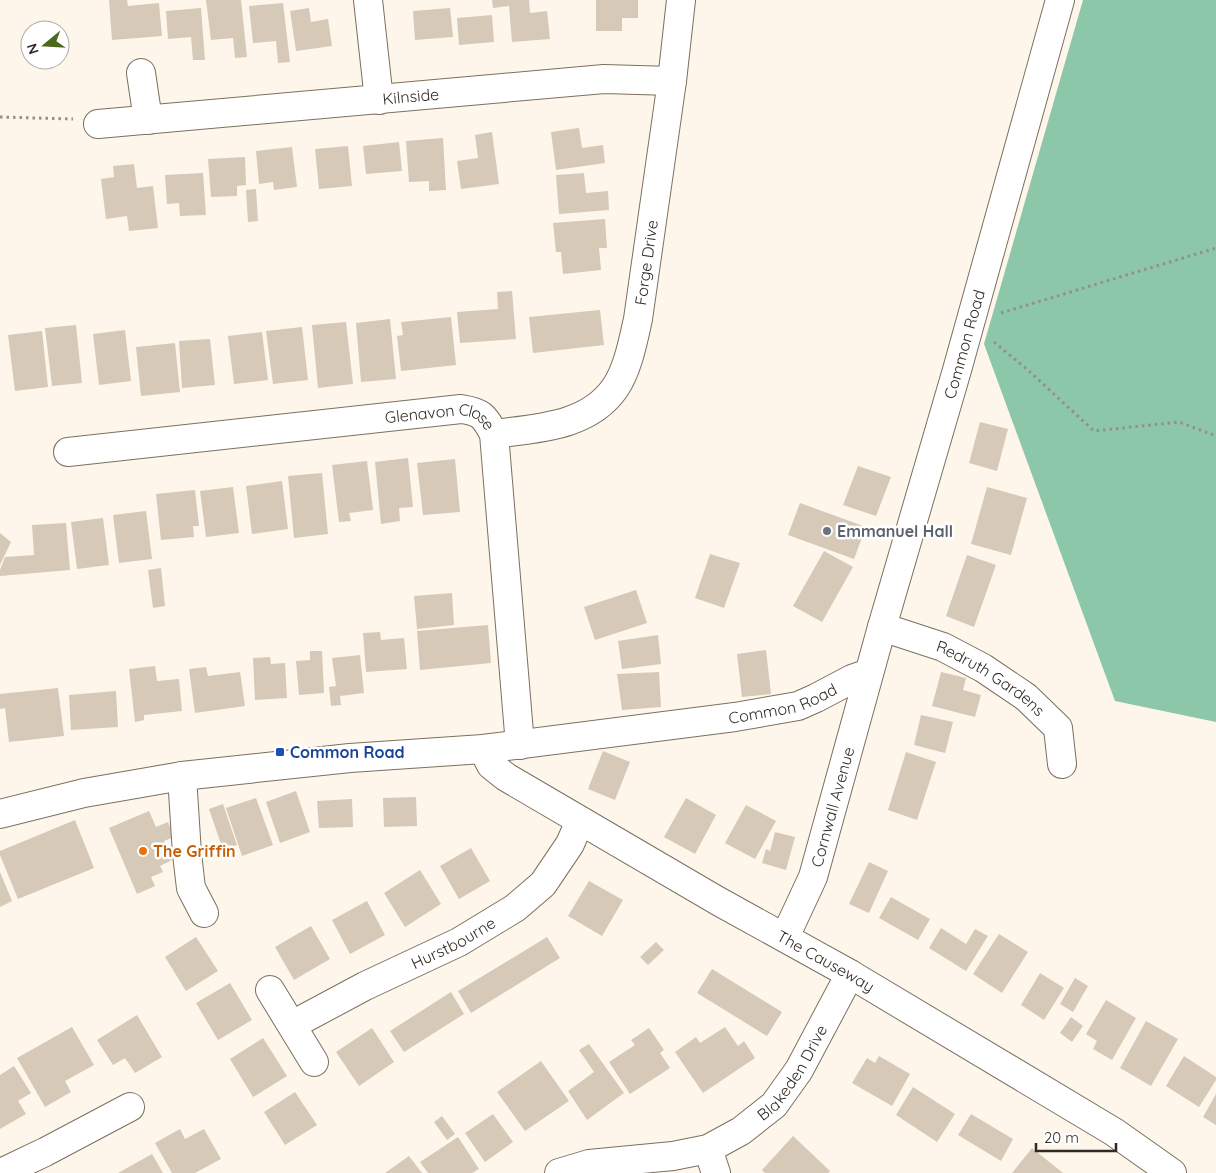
<svg xmlns="http://www.w3.org/2000/svg" width="1216" height="1173" viewBox="0 0 1216 1173" font-family="Quicksand,sans-serif">
	<rect width="100%" height="100%" fill="#fef6eb"/>
	<path fill="#8cc7aa" d="M1083,0H1216V722L1115,701L984,344Z"/>
	<path fill="#d6c9b7" d="M109,0H127L128,6L159,3L162,36L112,40Z
		M206,0H241L247,57L235,58L233,38L211,40Z
		M492,0H529L530,13L547,11L550,39L512,42L509,6L493,8Z
		M596,0H638V18H622V31H596Z
		M283,3L290,62L278,63L276,41L253,43L249,6Z
		M201,8L205,60H193L191,37L168,39L166,11Z
		M309,8L311,22L328,19L332,46L296,51L290,11Z
		M450,8L453,37L415,40L413,11Z
		M492,15L494,42L459,45L457,18Z
		M579,128L582,148L603,145L605,163L556,170L551,132Z
		M492,132L499,184L461,189L457,161L478,158L475,135Z
		M443,138L446,190L429,191V181L409,182L406,141Z
		M399,142L402,171L366,174L363,146Z
		M348,146L352,186L319,189L315,149Z
		M292,147L297,187L274,190L273,182L259,184L256,151Z
		M245,157L246,185L237,186V196L211,197L208,159Z
		M134,164L137,188L153,186L158,228L129,231L127,216L106,219L101,179L114,177L113,166Z
		M203,173L206,215L180,216L179,203L167,204L165,175Z
		M584,173L586,193L608,191L609,210L559,214L556,175Z
		M256,189L258,221L248,222L246,190Z
		M605,219L607,248H599L601,270L563,274L561,252H556L553,223Z
		M512,291L516,339L460,343L457,312L498,309L497,292Z
		M600,310L604,345L533,353L529,317Z
		M451,317L456,365L401,371L397,336L403,335L401,322Z
		M390,319L396,379L361,382L356,323Z
		M346,322L353,384L318,388L312,325Z
		M76,325L82,383L52,386L45,328Z
		M302,327L308,380L273,384L266,331Z
		M125,330L131,381L99,385L93,334Z
		M42,331L48,387L15,391L8,335Z
		M262,332L268,380L234,384L228,336Z
		M210,339L215,385L182,388L179,341Z
		M175,343L180,392L141,396L136,347Z
		M980,422L1008,429L997,471L969,463Z
		M408,458L413,507L399,508L400,521L381,524L375,462Z
		M455,459L460,512L423,515L417,463Z
		M367,461L373,510L349,513L351,521L339,522L332,465Z
		M858,466L891,477L876,516L843,505Z
		M322,473L328,534L294,538L288,476Z
		M282,481L288,529L252,534L246,486Z
		M233,487L239,533L206,537L200,491Z
		M987,487L1027,498L1011,555L971,544Z
		M195,490L199,526H193L194,537L161,540L156,494Z
		M800,503L866,527L854,559L788,535Z
		M146,511L152,559L119,563L113,515Z
		M103,518L109,565L77,569L71,522Z
		M66,523L70,570L0,576V570L5,557L34,555L32,525Z
		M0,533L11,542L0,565Z
		M824,551L853,567L822,622L793,606Z
		M710,554L740,563L724,608L695,598Z
		M967,555L996,565L974,627L946,616Z
		M161,568L165,606L153,608L148,570Z
		M636,590L647,623L595,640L584,607Z
		M452,593L454,625L417,629L414,596Z
		M488,625L491,663L420,670L417,631Z
		M380,632L381,640L404,638L407,669L366,672L363,633Z
		M658,635L661,664L622,669L618,641Z
		M766,650L771,694L742,697L737,654Z
		M310,651H322L324,693L299,695L296,661L310,660Z
		M360,655L364,693L340,696L341,705L331,706L329,687L336,686L332,658Z
		M270,657L271,664L285,663L287,698L255,700L253,658Z
		M155,666L157,681L179,679L182,711L144,715V720L135,722L129,669Z
		M206,667L208,676L240,672L245,706L195,713L189,669Z
		M659,672L661,707L622,710L617,674Z
		M941,672L966,678L963,690L981,695L975,717L932,706Z
		M58,688L64,736L9,742L5,708L0,709V694Z
		M116,691L118,727L71,730L69,695Z
		M921,715L953,722L945,753L914,745Z
		M603,751L630,762L615,800L588,789Z
		M906,752L936,762L917,820L888,810Z
		M296,791L310,832L280,843L266,802Z
		M416,797L417,826L384,827L383,798Z
		M256,798L273,845L242,856L226,808Z
		M686,798L716,815L695,854L664,837Z
		M352,799L353,827L319,828L317,801Z
		M223,804L237,845L223,850L209,809Z
		M746,805L776,821L755,859L725,843Z
		M149,811L156,827L168,822L174,837L164,841L172,860L160,866L163,872L151,877L155,886L137,894L109,828Z
		M75,820L94,868L18,899L0,855V851Z
		M775,832L795,837L786,870L762,863L766,849L770,851Z
		M471,848L490,881L459,899L440,866Z
		M869,862L888,871L869,913L849,904Z
		M420,870L441,904L405,927L384,893Z
		M0,872L12,901L0,907Z
		M589,881L623,900L602,936L568,916Z
		M891,897L930,919L918,940L879,918Z
		M367,901L385,935L350,954L332,920Z
		M311,926L330,959L294,980L275,947Z
		M941,928L966,944L975,929L988,936L966,971L929,948Z
		M999,934L1028,952L1002,993L973,974Z
		M196,937L218,971L186,991L165,957Z
		M547,937L560,958L471,1013L458,991Z
		M656,942L664,950L648,965L640,957Z
		M712,969L782,1012L767,1036L697,993Z
		M1040,973L1064,988L1044,1020L1021,1005Z
		M1075,978L1088,986L1073,1012L1060,1004Z
		M230,983L252,1020L218,1040L196,1003Z
		M451,992L464,1014L404,1052L390,1031Z
		M1106,1000L1136,1018L1112,1060L1093,1049L1097,1041L1086,1034Z
		M137,1015L162,1057L135,1073L125,1058L113,1065L97,1040Z
		M1071,1017L1083,1026L1072,1042L1060,1033Z
		M1146,1021L1178,1039L1151,1086L1120,1068Z
		M72,1027L94,1065L65,1081L71,1092L45,1107L17,1058Z
		M725,1027L738,1046L744,1041L755,1058L703,1093L675,1052L696,1037L700,1043Z
		M372,1028L394,1062L359,1086L336,1052Z
		M649,1028L664,1050L660,1053L670,1068L630,1094L609,1062L635,1045L631,1040Z
		M263,1038L287,1076L253,1097L230,1059Z
		M589,1044L624,1093L587,1120L568,1091L594,1072L579,1050Z
		M879,1056L910,1074L892,1106L852,1083L867,1058L875,1063Z
		M1184,1056L1216,1077V1080L1199,1107L1166,1086Z
		M541,1061L569,1101L525,1131L497,1092Z
		M14,1066L31,1093L18,1101L26,1114L0,1129V1075Z
		M913,1087L955,1114L937,1142L896,1115Z
		M295,1092L317,1125L285,1145L264,1112Z
		M1216,1094V1125L1203,1117Z
		M493,1114L513,1142L485,1162L465,1133Z
		M971,1114L1013,1139L1001,1161L958,1135Z
		M442,1116L455,1134L447,1140L434,1122Z
		M180,1129L185,1139L204,1129L221,1159L195,1173H172L155,1143Z
		M793,1136L830,1171L828,1173H765L762,1170Z
		M458,1137L479,1169L472,1173H428L420,1162Z
		M1032,1148L1063,1173H1012Z
		M152,1154L163,1173H118Z
		M409,1156L422,1173H385Z"/>
	<g fill="none" stroke-linecap="round" stroke-linejoin="round">
		<defs>
			<g id="minor">
				<path d="M368,0L379,100"/>
				<path d="M141,73L148,120"/>
				<path id="s1" d="M98,124L604,79L672,81"/>
				<path id="s2" d="M494,434C537,428 588,427 615,388C628,369 633,341 638,319L672,81L681,0"/>
				<path id="s3" d="M68,452L461,409C482,412 484,416 494,434L520,745"/>
				<path id="s4" d="M882,627L943,647L983,668L1026,697L1058,728L1062,764"/>
				<path id="s5" d="M483,749L491,765L506,777L718,901L850,974L1114,1132L1172,1173"/>
				<path d="M182,776L187,854L191,888L204,913"/>
				<path id="s6" d="M0,814L84,793L182,776L350,758L483,749L735,717L798,706L816,698L852,679L869,673"/>
				<path id="s7" d="M785,937L813,877L882,627L957,370L1060,0"/>
				<path d="M270,990L314,1062"/>
				<path id="s8" d="M292,1025L365,986L459,942L515,908L543,884L570,844L580,821"/>
				<path d="M708,1149L716,1173"/>
				<path d="M1,1173L45,1152L130,1107"/>
				<path id="s9" d="M559,1173L589,1164L673,1156L708,1149L741,1131L774,1105L799,1070L850,974"/>
			</g>
		</defs>
		<use href="#minor" stroke="#7b7060" stroke-width="30"/>
		<path stroke="#958f86" stroke-width="3" stroke-dasharray="2.5 4" stroke-linecap="butt" d="M0,117L73,119
			M1001,313L1216,248
			M994,342L1029,371L1094,431L1179,422L1216,436"/>
		<use href="#minor" stroke="#fff" stroke-width="28"/>
	</g>
	<circle fill="#6b7280" stroke="#fff" stroke-width="2" cx="827" cy="531" r="5"/>
	<rect fill="#1a4fb4" stroke="#fff" stroke-width="2" x="275" y="747" width="10" height="10" rx="2.5"/>
	<circle fill="#e8710a" stroke="#fff" stroke-width="2" cx="143" cy="851" r="5"/>
	<g text-anchor="middle" dominant-baseline="central" stroke-width="5" stroke-linejoin="round" paint-order="stroke">
		<g font-size="16" fill="#302b24" stroke="#fff">
			<text stroke="none"><textPath href="#s1" startOffset="314">Kilnside</textPath></text>
			<text stroke="none"><textPath href="#s2" startOffset="264">Forge Drive</textPath></text>
			<text stroke="none"><textPath href="#s7" startOffset="620">Common Road</textPath></text>
			<text stroke="none"><textPath href="#s3" startOffset="376">Glenavon Close</textPath></text>
			<text stroke="none"><textPath href="#s4" startOffset="121">Redruth Gardens</textPath></text>
			<text stroke="none"><textPath href="#s6" startOffset="792">Common Road</textPath></text>
			<text stroke="none"><textPath href="#s7" startOffset="139">Cornwall Avenue</textPath></text>
			<text stroke="none"><textPath href="#s8" startOffset="181">Hurstbourne</textPath></text>
			<text stroke="none"><textPath href="#s5" startOffset="406">The Causeway</textPath></text>
			<text stroke="none"><textPath href="#s9" startOffset="268">Blakeden Drive</textPath></text>
		</g>
		<g font-size="16" font-weight="bold" fill="#5b616d" stroke="#fff" text-anchor="start">
			<text x="837" y="531">Emmanuel Hall</text>
		</g>
		<g font-size="16" font-weight="bold" fill="#164399" stroke="#fff" text-anchor="start">
			<text x="290" y="752">Common Road</text>
		</g>
		<g font-size="16" font-weight="bold" fill="#c56008" stroke="#fff" text-anchor="start">
			<text x="153" y="851">The Griffin</text>
		</g>
	</g>
	<g transform="translate(45 45) rotate(252)"><circle r="24" fill="#ffffff" stroke="#acaaa7"/>
	<path d="M0-4L9 19L0 12L-9 19Z" fill="#4c681c"/>
	<text y="-8" font-size="14" font-weight="bold" text-anchor="middle" fill="#302b24">N</text>
	</g>
	<path d="M1036 1143v8h80v-8" fill="none" stroke="#302b24" stroke-width="2.5"/>
	<text x="1044" y="1143" font-size="15" fill="#302b24" stroke="#ffffff" stroke-width="4" paint-order="stroke">20 m</text>
</svg>
